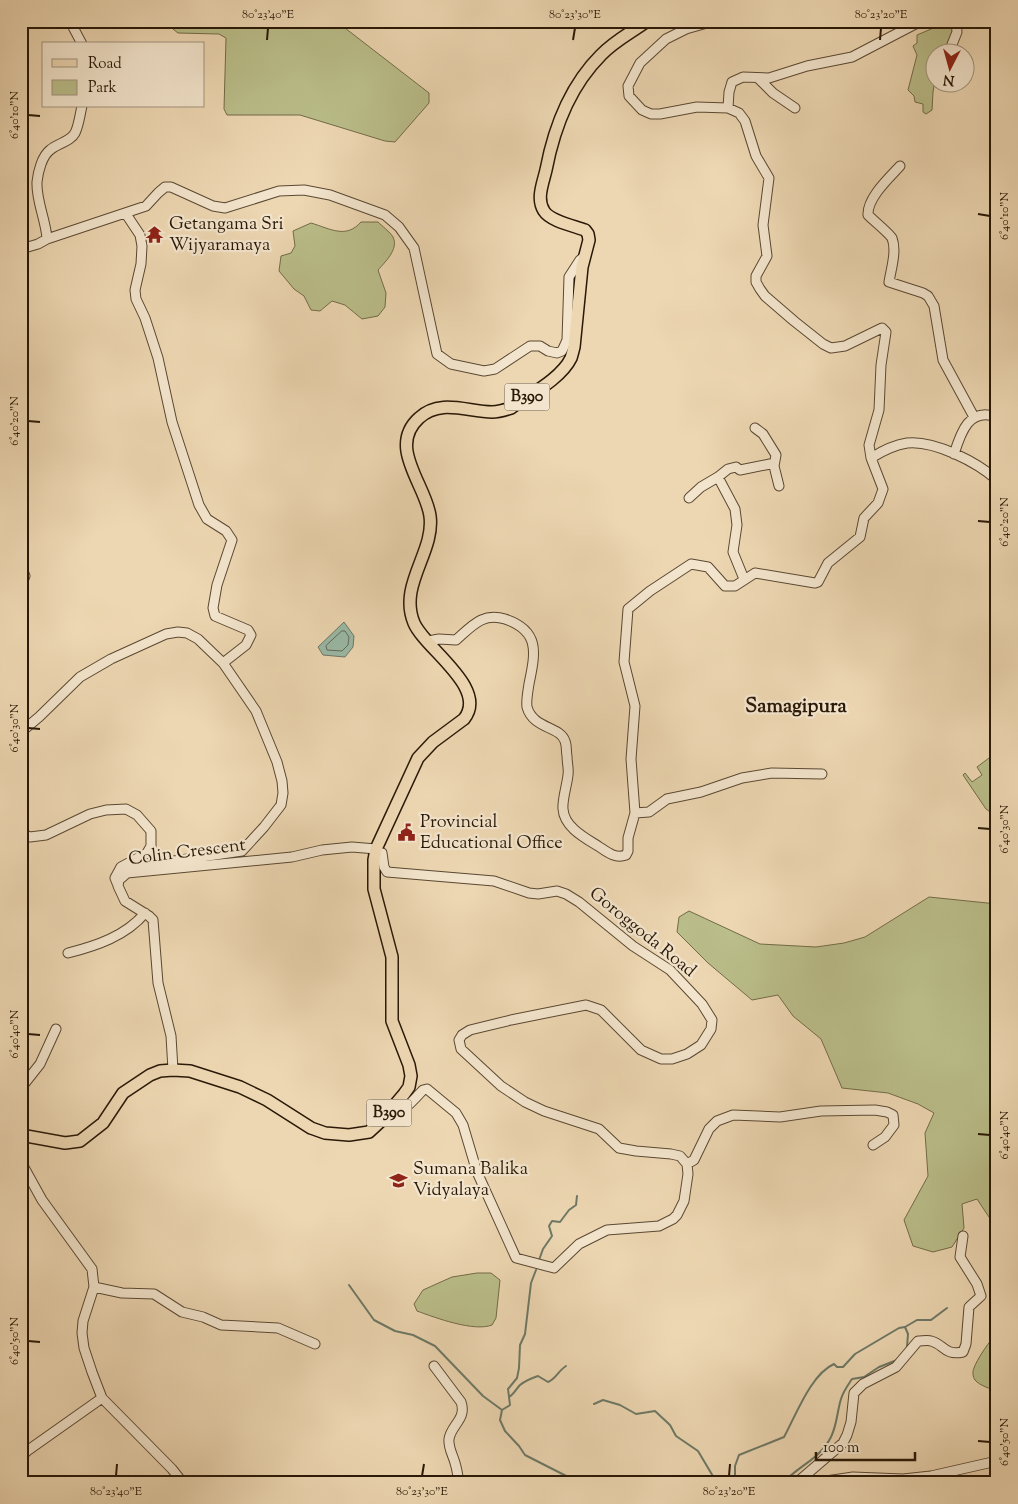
<svg xmlns="http://www.w3.org/2000/svg" width="1018" height="1504" viewBox="0 0 1018 1504" font-family="'Sorts Mill Goudy',serif">
	<rect width="100%" height="100%" fill="#edd7b2"/>
	<filter id="stains"><feTurbulence type="fractalNoise" baseFrequency=".004" numOctaves="4"/><feColorMatrix values="0 0 0 0 .2 0 0 0 0 .09 0 0 0 0 .02 0 0 0 .5 -.17"/></filter>
	<radialGradient id="worn" r=".72"><stop offset=".6" stop-color="#630" stop-opacity="0"/><stop offset="1" stop-color="#630" stop-opacity=".3"/></radialGradient>
	<path fill="#babe8a" stroke="#726b48" d="M172,21H340L345,28L429,93V103L395,142L385,141L300,115H227L224,109L226,38L219,34L178,33L173,29Z
		M950,21H954L955,32L946,52H936L935,80L933,92L932,110L926,114L923,112V104L915,102L914,96L908,90L917,55L913,46L917,43V35Z
		M361,222H378C382,226 390,232 393,237C399,249 385,262 378,270L386,293L385,307L378,316L362,319L345,305L332,301L320,311L311,310L304,296L294,289L279,271L281,256L291,253L295,246L293,231L311,223C331,229 346,239 361,222Z
		M989,758L997,765V817L986,809L963,775L965,773L972,782L982,775L977,767Z
		M929,897L997,904V1229L977,1199L962,1204L964,1228L952,1247L933,1252L913,1246L904,1220L928,1176L925,1133L934,1113L918,1104L888,1093L842,1088L821,1039L793,1016L778,995L752,1000L708,963L677,932L679,917L689,911L760,944L816,947L844,943L865,937Z
		M477,1273H491L500,1280L496,1318L492,1325C474,1332 436,1318 417,1311L414,1304L423,1290L452,1277Z
		M997,1334V1392C990,1388 980,1386 975,1380C973,1377 972,1372 974,1368C976,1361 991,1338 997,1334Z"/>
	<path fill="#9abaa7" stroke="#6d7967" d="M344,622L354,636L353,647L345,657L323,655L318,647Z"/>
	<g fill="none" stroke-linecap="round" stroke-linejoin="round">
		<path stroke="#626957" stroke-width="1" d="M342,631H345L349,637L348,645L342,651L327,650L326,646Z"/>
		<path stroke="#6d7967" stroke-width="2" d="M539,1260L543,1249L552,1236L549,1226L552,1221L560,1222L569,1210L576,1205L577,1196
			M536,1270L531,1283L525,1334L520,1345L519,1368L517,1378L508,1389L510,1405L502,1410L500,1420L505,1431L519,1446L525,1455L580,1483
			M349,1285L374,1320L395,1331L413,1335L435,1346L483,1396L502,1410
			M907,1347L908,1334L905,1327L917,1320H931L947,1308
			M509,1397C514,1394 516,1389 520,1385C525,1381 532,1378 538,1376L548,1382C556,1379 558,1371 566,1366
			M594,1404L603,1400L620,1405L636,1414L655,1411L670,1425L676,1436L698,1451L717,1483
			M732,1483L735,1478V1466L739,1455L784,1437C796,1415 811,1374 834,1364L837,1367H843L855,1354L899,1328L905,1327
			M783,1483C799,1465 819,1460 831,1437C837,1425 837,1412 841,1399C843,1392 848,1385 852,1379L864,1377L879,1367L897,1360"/>
		<defs>
			<path id="minor" d="M74,21L73,27L82,44
				M949,52L957,32L956,21
				M758,78L773,93L795,108
				M728,108L729,92L732,82L743,77L769,78L807,66L852,57L921,21
				M900,166C889,178 867,198 868,215C873,220 889,233 892,238C897,251 891,269 889,282L923,293L928,296L934,306L943,360L974,417
				M126,214L140,235L142,246L141,264L135,290L136,299L145,318L158,358L172,422L199,505L207,519L226,531L232,540L217,585L213,608L215,616L248,630L251,635L246,645L223,663
				M47,239L146,206L158,193L165,187H171L213,206L225,208L279,191L304,190L330,195L385,215L399,227L414,248L437,354L451,364L484,371L495,369L530,346H540L548,351L557,353L562,351L567,340L569,277L580,260L585,256
				M21,249L38,244L47,239C46,220 36,201 37,182C38,172 42,156 50,150C58,143 70,142 75,133C79,125 80,114 82,106
				M755,428L763,434L776,455L774,466L779,486
				M954,454C961,432 969,407 997,417
				M871,458C882,451 894,445 907,443C934,440 977,462 997,480
				M718,477L735,509L737,525L733,552L744,579
				M689,498L701,487L718,477L728,469L736,467L740,470L770,464L774,466
				M21,566L25,576L21,586
				M428,641L439,639L456,640C472,626 483,612 505,619C541,631 535,654 529,684C528,691 526,700 527,707C533,729 560,726 565,741C567,746 566,752 567,756C567,763 569,769 568,775C567,785 562,800 563,809C564,827 585,838 598,846C607,852 615,859 626,855L628,851V838L635,813L631,759L635,706L624,662L628,609L650,591L691,564L708,567L725,586H735L755,573L815,583L818,582L828,563L860,537L864,518L878,503L883,489L871,458L869,445L879,410L881,365L886,332L882,328L845,346L831,348L823,344L794,321L765,296L760,289L756,282V276L767,256L763,225L769,178L756,156L745,121L739,113L728,108L697,107L660,114H651L642,110L629,96L628,86L640,63L666,39L686,29L714,21
				M21,732L39,717L80,677L111,659L166,634L178,632L187,633L198,639L223,663L256,711L277,762L282,781L283,793L281,805L264,827L242,851L140,866L127,873
				M635,813L649,812L667,799L701,792L742,778L772,773L822,774
				M21,833L30,837L46,835L90,814L106,810L126,809L137,815L151,831V846L147,853L121,867L115,878L117,883
				M376,852L382,853L384,867L387,872L494,881L529,893L538,894L557,891L566,894L579,902L633,946L670,970L702,1004L712,1020L711,1029L701,1045L687,1054L672,1059H661L641,1050L601,1010L586,1005L511,1020L470,1030L462,1035L459,1040L461,1049L501,1086L525,1102L544,1111L599,1129L619,1148L636,1151L671,1154L680,1156L687,1164L688,1174L684,1201L677,1215L673,1219L659,1226L607,1230L579,1244L554,1268L516,1258L477,1172L463,1125L456,1113L427,1089L423,1090C411,1103 400,1116 382,1120
				M68,953C96,946 126,936 145,913
				M173,1070L171,1036L158,983L153,920L149,916L125,901L118,886L119,880L127,873L292,857L322,850L352,847L376,849
				M21,1088L40,1064L56,1029
				M21,1162L42,1200L92,1269L94,1287L83,1321L82,1333L84,1348L92,1372L102,1398L172,1469L183,1483
				M687,1164L694,1160L709,1129L717,1121L733,1115L780,1117L821,1111L875,1110L887,1112L893,1115L894,1125L885,1137L873,1145
				M94,1287L122,1293L154,1294L182,1312L203,1317L221,1325L278,1328L315,1344
				M434,1366L461,1402C467,1419 451,1425 449,1439C448,1448 453,1455 455,1463C457,1469 458,1476 459,1483
				M21,1457L27,1451L102,1398
				M799,1483L801,1479L843,1443L847,1435L851,1422L854,1393L863,1384L896,1367L918,1341C922,1341 928,1340 931,1341C944,1344 944,1356 963,1352L966,1344L969,1307L981,1296L977,1284L960,1257L963,1236
				M813,1483L853,1477L903,1479L931,1476L997,1461
				M996,1483H997"/>
			<path id="major" d="M21,1135L65,1143L80,1141L103,1123L123,1093L150,1075L160,1071L173,1070L190,1071L240,1087L267,1100L311,1128L325,1133L349,1135L369,1132L382,1120L404,1094L409,1087L411,1076L409,1065L392,1021V957L374,889V860L376,849L418,758L433,742L464,719C489,688 425,649 414,623C398,585 435,552 430,516C426,485 387,447 419,418C440,398 468,412 492,412C499,412 505,410 511,408C529,395 561,379 571,358C572,355 573,351 574,347L582,267L589,240L588,234L585,230C574,226 550,221 544,211C536,199 543,183 546,170C554,128 570,86 601,55C614,41 632,32 647,21"/>
		</defs>
		<use href="#minor" stroke="#5a4832" stroke-width="11"/>
		<use href="#major" stroke="#291807" stroke-width="14"/>
		<use href="#minor" stroke="#f3e5cd" stroke-width="9"/>
		<use href="#major" stroke="#edd7b2" stroke-width="11"/>
	</g>
	<path fill="none" stroke="#291807" stroke-width="2" d="M267,40L268,28M573,40L575,28M880,40L881,28M28,115L40,116M978,214L990,216M28,421L40,422M978,521L990,522M28,728L40,729M978,828L990,829M28,1034L40,1035M978,1134L990,1135M28,1341L40,1342M978,1441L990,1442M116,1476L117,1464M422,1476L424,1464M729,1476L730,1464"/>
	<defs>
		<symbol id="temple-bare" viewBox="-9 -9 18 18"><path d="M0-6L5-2H3V0L6.5 2.5H4V6H1.5V3h-3V6H-4V2.5H-6.5L-3 0V-2H-5Z" fill="#8f2418" stroke="#f3e5cd" stroke-width="2.5" paint-order="stroke"/></symbol>
		<symbol id="civic-bare" viewBox="-9 -9 18 18"><path d="M-.6-6.5H3V-4.5H.6V-3L4-1V1h2V6H-6V1h2V-1L-.6-3ZM-1.2 2.5V6h2.4V2.5Z" fill="#8f2418" stroke="#f3e5cd" stroke-width="2.5" paint-order="stroke"/></symbol>
		<symbol id="school-bare" viewBox="-9 -9 18 18"><path d="M0-5L7-2L0 1L-7-2ZM-4 1L0 2.5L4 1V4Q0 6-4 4Z" fill="#8f2418" stroke="#f3e5cd" stroke-width="2.5" paint-order="stroke"/></symbol>
	</defs>
	<g fill-rule="evenodd">
		<use href="#temple-bare" x="142" y="222" width="25" height="25"/>
		<use href="#civic-bare" x="394" y="820" width="25" height="25"/>
		<use href="#school-bare" x="386" y="1168" width="25" height="25"/>
	</g>
	<g text-anchor="middle" dominant-baseline="central" stroke-width="4.5" stroke-linejoin="round" paint-order="stroke">
		<g fill="#f3e5cd" stroke="#665642" stroke-width="1">
			<rect x="504.5" y="383.5" width="45" height="27" rx="4"/>
			<rect x="366.5" y="1099.5" width="45" height="27" rx="4"/>
		</g>
		<g font-size="16" font-weight="bold" fill="#291807">
			<text x="527" y="397">B390</text>
			<text x="389" y="1113">B390</text>
		</g>
		<g font-size="18" fill="#291807" stroke="#f3e5cd" text-anchor="start">
			<text x="169" y="225">Getangama Sri<tspan x="169" dy="21">Wijyaramaya</tspan></text>
			<text x="420" y="823">Provincial<tspan x="420" dy="21">Educational Office</tspan></text>
			<text x="413" y="1170">Sumana Balika<tspan x="413" dy="21">Vidyalaya</tspan></text>
		</g>
		<g font-size="18" fill="#291807" stroke="#f3e5cd">
			<text transform="translate(187 853) rotate(-7)">Colin Crescent</text>
			<text transform="translate(642 933) rotate(39)">Goroggoda Road</text>
		</g>
		<g font-size="20" font-weight="bold" fill="#291807" stroke="#f3e5cd">
			<text x="796" y="707">Samagipura</text>
		</g>
	</g>
	<rect width="1018" height="1504" fill="none" stroke="#edd7b2" stroke-width="55"/>
	<rect x="42" y="42" width="162" height="65" fill="#f3e5cd" stroke="#a2937e"/>
	<rect x="52" y="59" width="25" height="8" fill="#edd7b2" stroke="#a2937e"/>
	<text x="88" y="68" font-size="15" fill="#291807">Road</text>
	<rect x="52" y="80" width="25" height="15" fill="#babe8a" stroke="#a2937e"/>
	<text x="88" y="92" font-size="15" fill="#291807">Park</text>
	<g transform="translate(950 68) rotate(186)"><circle r="24" fill="#f3e5cd" stroke="#a2937e"/>
	<path d="M0-4L9 19L0 12L-9 19Z" fill="#8f2418"/>
	<text y="-8" font-size="14" font-weight="bold" text-anchor="middle" fill="#291807">N</text>
	</g>
	<path d="M816 1452v8h99v-8" fill="none" stroke="#291807" stroke-width="2.5"/>
	<text x="823" y="1452" font-size="15" fill="#291807" stroke="#f3e5cd" stroke-width="4" paint-order="stroke">100 m</text>
	<rect x="28" y="28" width="962" height="1448" fill="none" stroke="#291807" stroke-width="2"/>
	<g font-size="12" text-anchor="middle" fill="#291807">
		<text x="268" y="18">80°23'40"E</text>
		<text x="575" y="18">80°23'30"E</text>
		<text x="881" y="18">80°23'20"E</text>
		<text transform="translate(14 115) rotate(-90)" y="4">6°40'10"N</text>
		<text transform="translate(1004 216) rotate(-90)" y="4">6°40'10"N</text>
		<text transform="translate(14 421) rotate(-90)" y="4">6°40'20"N</text>
		<text transform="translate(1004 522) rotate(-90)" y="4">6°40'20"N</text>
		<text transform="translate(14 728) rotate(-90)" y="4">6°40'30"N</text>
		<text transform="translate(1004 829) rotate(-90)" y="4">6°40'30"N</text>
		<text transform="translate(14 1034) rotate(-90)" y="4">6°40'40"N</text>
		<text transform="translate(1004 1135) rotate(-90)" y="4">6°40'40"N</text>
		<text transform="translate(14 1341) rotate(-90)" y="4">6°40'50"N</text>
		<text transform="translate(1004 1442) rotate(-90)" y="4">6°40'50"N</text>
		<text x="116" y="1495">80°23'40"E</text>
		<text x="422" y="1495">80°23'30"E</text>
		<text x="729" y="1495">80°23'20"E</text>
	</g>
	<rect width="100%" height="100%" filter="url(#stains)"/>
	<rect width="100%" height="100%" fill="url(#worn)"/>
</svg>
